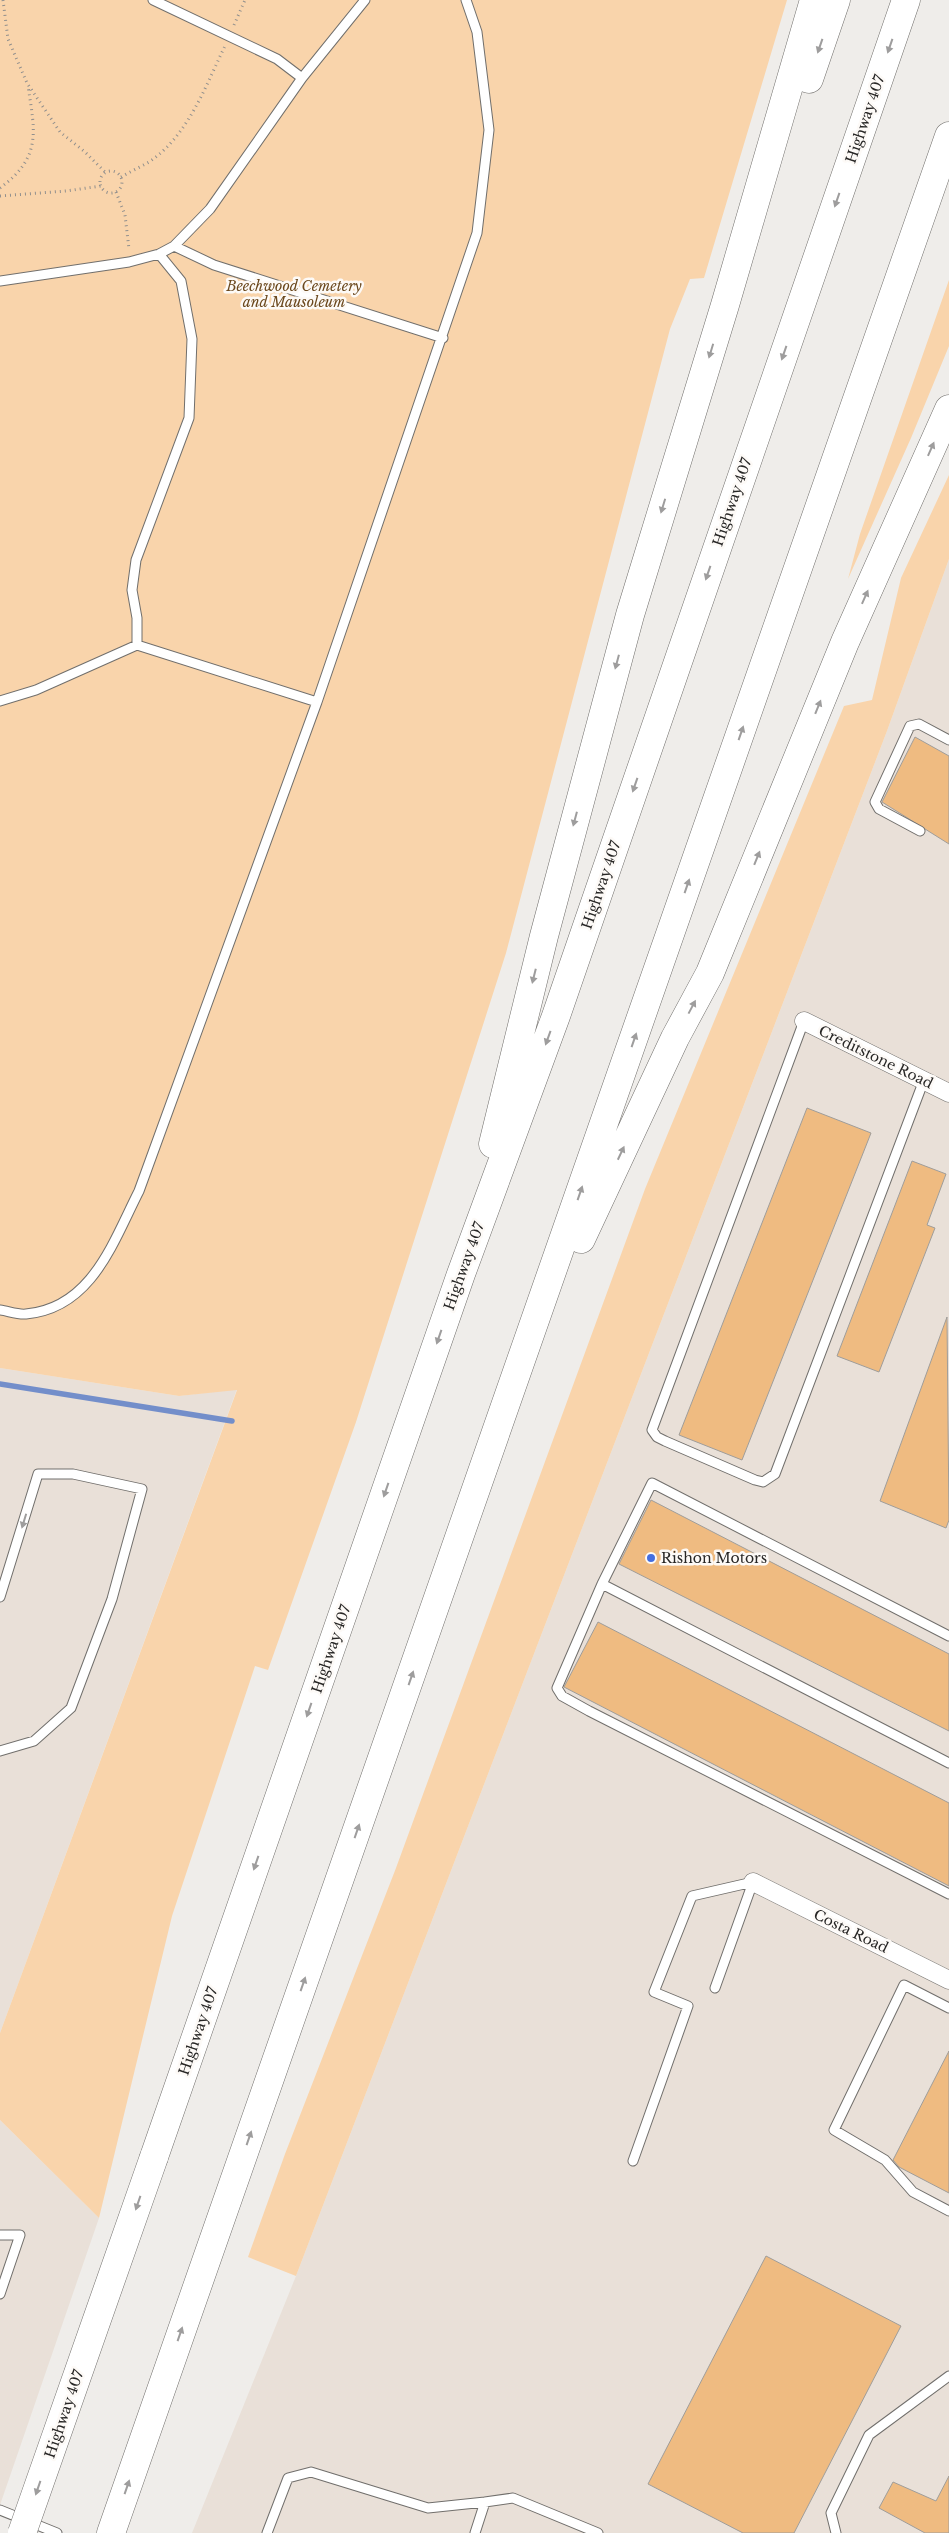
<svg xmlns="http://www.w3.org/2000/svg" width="949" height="2533" viewBox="0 0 949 2533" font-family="'Libre Baskerville',serif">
	<rect width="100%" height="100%" fill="#efedea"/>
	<path fill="#e9e0d8" d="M949,559V2533H192L296,2276L887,731Z
		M0,1368L179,1396L237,1389L0,2033Z
		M0,2120L99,2218L0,2505Z"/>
	<path fill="#f9d4ab" d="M0,0H787L704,278L690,279L670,329L506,953L356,1422L268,1670L255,1666L172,1916L99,2218L0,2120V2033L237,1390L179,1396L0,1368Z
		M949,280V346L911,438L848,579L860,534Z
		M949,475V559L887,731L296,2276L248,2257L285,2154L396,1868L645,1189L844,706L872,700L901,578Z"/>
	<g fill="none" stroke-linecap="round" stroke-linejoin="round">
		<path stroke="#738eca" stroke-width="5.5" d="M0,1384L232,1421"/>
	</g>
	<path fill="#efbb81" stroke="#9f9d9a" d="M915,737L949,756V844L882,802Z
		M807,1108L871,1133L742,1460L679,1435Z
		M912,1161L946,1174L927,1225L935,1228L879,1372L837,1356Z
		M947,1317L949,1520L946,1528L880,1501Z
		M651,1500L949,1654V1731L619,1564Z
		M598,1622L949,1803V1886L564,1687Z
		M949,2051V2193L899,2167L893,2160Z
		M766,2256L901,2326L794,2533H743L648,2484Z
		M949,2476V2533H925L879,2508L893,2482L936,2501Z"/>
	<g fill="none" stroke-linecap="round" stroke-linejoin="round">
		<defs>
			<path id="service" d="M153,0L277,59L302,78
				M174,246L214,265L443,338
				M0,281L129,262L159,254L174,246L210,209L302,78L365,0
				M137,645L317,702L477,233L489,130L477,32L466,0
				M0,701L36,690L137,645V618L132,590L136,560L189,418L192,339L181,281L159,254
				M920,831L879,809L875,802L910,726L919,724L949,740
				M804,1021L652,1430L657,1437L665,1441L755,1480L763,1482L775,1474L924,1080
				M0,1310C8,1311 18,1315 26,1314C92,1308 113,1242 139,1191L317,702
				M602,1584L949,1763
				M0,1597L38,1474H73L142,1489L112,1599L71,1708L34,1741L0,1751
				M949,1636L652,1483L602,1584L557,1688L562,1696L589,1711L949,1894
				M715,1988L753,1882
				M949,2008L904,1985L834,2130L885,2160L913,2192L949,2211
				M633,2161L688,2006L654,1992L692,1896L753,1882
				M0,2235H20L0,2294
				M0,2510L57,2533
				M267,2533L288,2478L311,2472L428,2508L485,2502
				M475,2533L485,2502L513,2498L598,2533
				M836,2533L831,2513L869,2435L949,2376"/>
			<path id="minor" d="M804,1021L949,1093
				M753,1882L949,1980"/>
			<path id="motorway" d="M809,79L836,0
				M493,1144L544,936L630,615L725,305L814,0
				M581,1239L675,1038L710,973L845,642L949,409
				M154,2157L461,1274L556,1016L906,0
				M111,2533L949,136"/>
		</defs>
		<use href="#service" stroke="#716f6c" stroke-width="11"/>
		<use href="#minor" stroke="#716f6c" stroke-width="19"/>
		<use href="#motorway" stroke="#716f6c" stroke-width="29"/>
		<path stroke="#918f8d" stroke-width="3" stroke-dasharray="1 4" stroke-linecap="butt" d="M3,0L8,39L27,83L60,132L85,152L105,172
			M234,25L245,0
			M100 182a11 11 0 1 1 22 0a11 11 0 1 1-22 0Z
			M121,177C130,172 140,167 149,162C188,136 205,87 225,46
			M0,188C42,157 35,132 28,86
			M116,192L125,215L129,249
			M0,196L66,191L101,186"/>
		<use href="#service" stroke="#fff" stroke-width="9"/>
		<use href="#minor" stroke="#fff" stroke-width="18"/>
		<use href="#motorway" stroke="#fff" stroke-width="28"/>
		<defs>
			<path id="motorway-bridge" d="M22,2533L154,2157"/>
		</defs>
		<use href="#motorway-bridge" stroke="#716f6c" stroke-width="29" stroke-linecap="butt"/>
		<use href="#motorway-bridge" stroke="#fff" stroke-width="28"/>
	</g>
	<defs><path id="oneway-solid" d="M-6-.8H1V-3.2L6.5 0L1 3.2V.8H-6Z" transform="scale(1.25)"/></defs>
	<g fill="#9e9d9d">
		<use href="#oneway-solid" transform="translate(820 46) rotate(109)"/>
		<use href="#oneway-solid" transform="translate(890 46) rotate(109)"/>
		<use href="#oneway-solid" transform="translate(837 200) rotate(109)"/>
		<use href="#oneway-solid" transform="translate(711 351) rotate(107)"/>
		<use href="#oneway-solid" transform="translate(784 353) rotate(109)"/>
		<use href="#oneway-solid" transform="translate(931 449) rotate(-66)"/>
		<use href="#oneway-solid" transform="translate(663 506) rotate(107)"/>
		<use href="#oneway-solid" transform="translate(708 573) rotate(109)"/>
		<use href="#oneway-solid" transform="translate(865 597) rotate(-66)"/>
		<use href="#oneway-solid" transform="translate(617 662) rotate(105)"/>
		<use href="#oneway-solid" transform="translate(818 707) rotate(-68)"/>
		<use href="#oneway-solid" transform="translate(741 733) rotate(-71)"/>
		<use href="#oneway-solid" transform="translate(635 785) rotate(109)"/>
		<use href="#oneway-solid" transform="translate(575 819) rotate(105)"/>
		<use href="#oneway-solid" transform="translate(757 858) rotate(-68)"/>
		<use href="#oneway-solid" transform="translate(687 886) rotate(-71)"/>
		<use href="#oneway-solid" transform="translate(534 976) rotate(104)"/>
		<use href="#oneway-solid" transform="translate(692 1007) rotate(-62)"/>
		<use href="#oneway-solid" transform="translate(548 1038) rotate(110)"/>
		<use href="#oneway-solid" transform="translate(634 1040) rotate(-71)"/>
		<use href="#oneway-solid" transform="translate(621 1153) rotate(-65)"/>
		<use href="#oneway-solid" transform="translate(580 1193) rotate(-71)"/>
		<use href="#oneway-solid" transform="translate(439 1337) rotate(109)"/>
		<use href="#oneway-solid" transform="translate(386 1490) rotate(109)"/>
		<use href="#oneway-solid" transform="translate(24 1521) rotate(107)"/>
		<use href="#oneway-solid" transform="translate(411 1678) rotate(-71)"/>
		<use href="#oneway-solid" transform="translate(309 1710) rotate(109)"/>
		<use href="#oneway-solid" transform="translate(357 1831) rotate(-71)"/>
		<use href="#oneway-solid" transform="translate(256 1863) rotate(109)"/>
		<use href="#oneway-solid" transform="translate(303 1984) rotate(-71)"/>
		<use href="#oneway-solid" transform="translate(249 2138) rotate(-71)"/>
		<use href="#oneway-solid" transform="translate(138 2203) rotate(109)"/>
		<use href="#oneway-solid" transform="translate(180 2334) rotate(-71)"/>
		<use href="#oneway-solid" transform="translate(127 2487) rotate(-71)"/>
		<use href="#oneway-solid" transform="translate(38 2488) rotate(109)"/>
	</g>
	<circle fill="#446ee0" stroke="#fdfaf7" stroke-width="2" cx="651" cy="1558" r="5"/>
	<g text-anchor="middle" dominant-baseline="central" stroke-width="5" stroke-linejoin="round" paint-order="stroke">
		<g font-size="14" fill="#272625" stroke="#fdfaf7">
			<text transform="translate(865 119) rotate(-71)">Highway 407</text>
			<text transform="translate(732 502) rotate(-71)">Highway 407</text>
			<text transform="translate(601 885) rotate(-71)">Highway 407</text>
			<text transform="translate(876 1057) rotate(26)">Creditstone Road</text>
			<text transform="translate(464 1266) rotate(-70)">Highway 407</text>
			<text transform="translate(331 1649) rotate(-71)">Highway 407</text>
			<text transform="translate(851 1931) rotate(26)">Costa Road</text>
			<text transform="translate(198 2031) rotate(-71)">Highway 407</text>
			<text transform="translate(64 2414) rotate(-71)">Highway 407</text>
		</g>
		<g font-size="14" font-style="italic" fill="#6b481d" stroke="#fdfaf7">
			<text x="294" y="286">Beechwood Cemetery<tspan x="294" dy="16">and Mausoleum</tspan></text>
		</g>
		<g font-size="14" fill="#272625" stroke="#fdfaf7" text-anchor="start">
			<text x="661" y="1558">Rishon Motors</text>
		</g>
	</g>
</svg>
